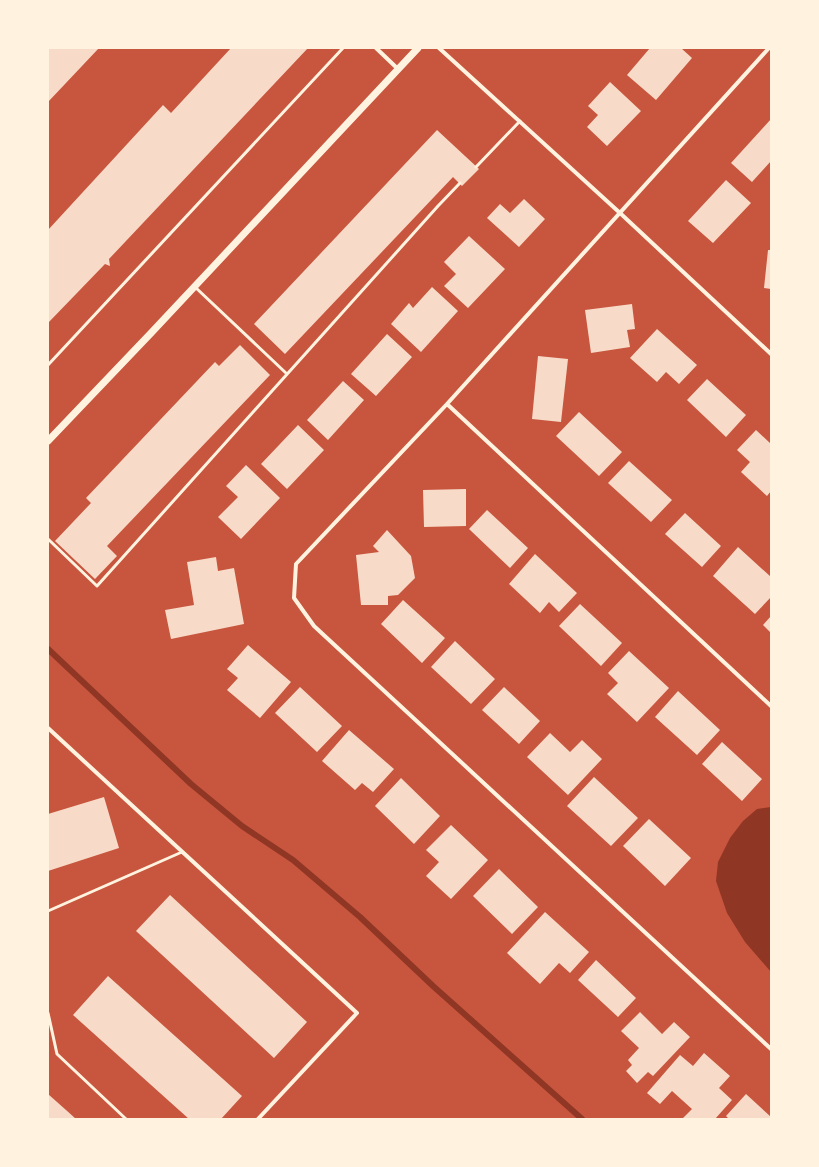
<svg xmlns="http://www.w3.org/2000/svg" width="819" height="1167" viewBox="0 0 819 1167" font-family="'Noto Serif',serif">
	<rect width="100%" height="100%" fill="#c8553d"/>
	<path fill="#8f3625" d="M771,807V972L745,942L727,913L716,881L718,862L730,838L743,821L757,809Z"/>
	<g fill="none" stroke-linecap="round" stroke-linejoin="round">
		<path stroke="#8f3625" stroke-width="6" d="M48,649L191,784L242,826L293,860L360,917L433,986L582,1119"/>
	</g>
	<path fill="#f7dbc8" d="M48,48H99L48,102Z
		M231,48H308L109,259L110,266L105,264L48,323V230L163,105L171,113Z
		M650,48H681L692,58L656,100L627,75Z
		M610,82L641,111L607,146L587,127L598,115L588,106Z
		M771,119V161L752,182L731,163Z
		M437,130L479,169L462,186L453,177L285,354L254,324Z
		M726,180L751,203L713,243L688,221Z
		M524,199L545,219L519,247L487,218L500,204L510,213Z
		M469,236L505,269L468,308L444,286L456,274L444,262Z
		M768,250H771V289L764,288Z
		M432,287L458,311L421,352L391,324L409,303L413,308Z
		M632,304L635,329L627,330L630,347L591,353L585,310Z
		M657,329L697,365L679,384L666,372L657,382L630,358Z
		M387,334L412,357L376,396L351,374Z
		M240,345L270,375L107,546L117,556L95,579L55,541L91,503L86,498L215,362L219,366Z
		M538,356L568,359L561,422L532,419Z
		M707,379L746,415L726,437L687,400Z
		M343,381L364,400L328,440L307,420Z
		M579,412L622,452L599,476L556,436Z
		M298,425L324,450L287,489L261,464Z
		M756,430L771,444V491L767,496L741,472L750,462L737,450Z
		M629,461L672,500L651,522L608,483Z
		M246,465L280,498L241,539L218,517L238,497L226,486Z
		M466,489V526L424,527L423,490Z
		M487,510L528,548L510,568L469,529Z
		M685,513L721,546L702,567L665,534Z
		M387,530L411,556L415,578L398,595L388,596V605H361L356,555L379,552L373,546Z
		M738,547L771,577V597L755,614L713,576Z
		M535,554L577,593L559,612L549,602L540,613L509,584Z
		M216,557L218,571L234,568L244,624L171,639L165,610L194,605L187,562Z
		M403,600L445,638L422,663L381,624Z
		M580,604L622,643L601,666L559,626Z
		M771,616V633L763,625Z
		M455,641L495,679L471,704L431,667Z
		M248,645L291,682L260,718L227,690L238,678L227,669Z
		M629,651L669,688L637,722L607,694L618,683L608,673Z
		M300,687L342,726L317,752L275,713Z
		M504,687L540,721L519,744L482,710Z
		M678,691L720,730L697,755L655,717Z
		M349,730L394,769L373,792L362,783L355,790L322,761Z
		M550,733L570,752L582,740L602,759L568,795L527,757Z
		M722,742L762,779L742,801L702,764Z
		M594,777L638,818L611,846L567,806Z
		M401,778L440,816L414,844L375,806Z
		M104,797L119,848L48,871V814Z
		M649,819L691,858L665,886L623,846Z
		M451,825L488,860L451,899L426,876L439,862L426,850Z
		M499,869L538,907L512,934L473,896Z
		M170,895L307,1022L274,1058L136,931Z
		M545,912L589,952L570,973L559,963L540,984L507,953Z
		M596,960L636,998L618,1017L578,980Z
		M108,976L242,1096L221,1119H189L73,1015Z
		M640,1012L662,1034L674,1022L690,1037L653,1076L648,1072L637,1083L626,1071L632,1065L628,1060L639,1048L621,1031Z
		M704,1053L730,1076L719,1088L732,1100L715,1119H685L683,1118L692,1109L672,1091L660,1104L647,1093L680,1055L693,1066Z
		M48,1094L66,1110L76,1119H48Z
		M746,1094L771,1117V1119H729L726,1116Z"/>
	<g fill="none" stroke-linecap="round" stroke-linejoin="round">
		<path stroke="#fff3e0" stroke-width="3" d="M476,167L520,121
			M195,287L287,374
			M48,365L343,48
			M48,539L97,586L438,206L460,183
			M48,911L182,852
			M48,1013L57,1054L126,1119"/>
		<path stroke="#fff3e0" stroke-width="4" d="M376,48L398,69
			M439,48L620,213L771,354
			M769,48L447,404L296,564L294,598L314,626L771,1049
			M447,404L771,706
			M48,728L357,1013L258,1119"/>
		<path stroke="#fff3e0" stroke-width="7" d="M48,441L152,332L418,48"/>
	</g>
	<rect width="819" height="1167" fill="none" stroke="#fff3e0" stroke-width="98"/>
</svg>
